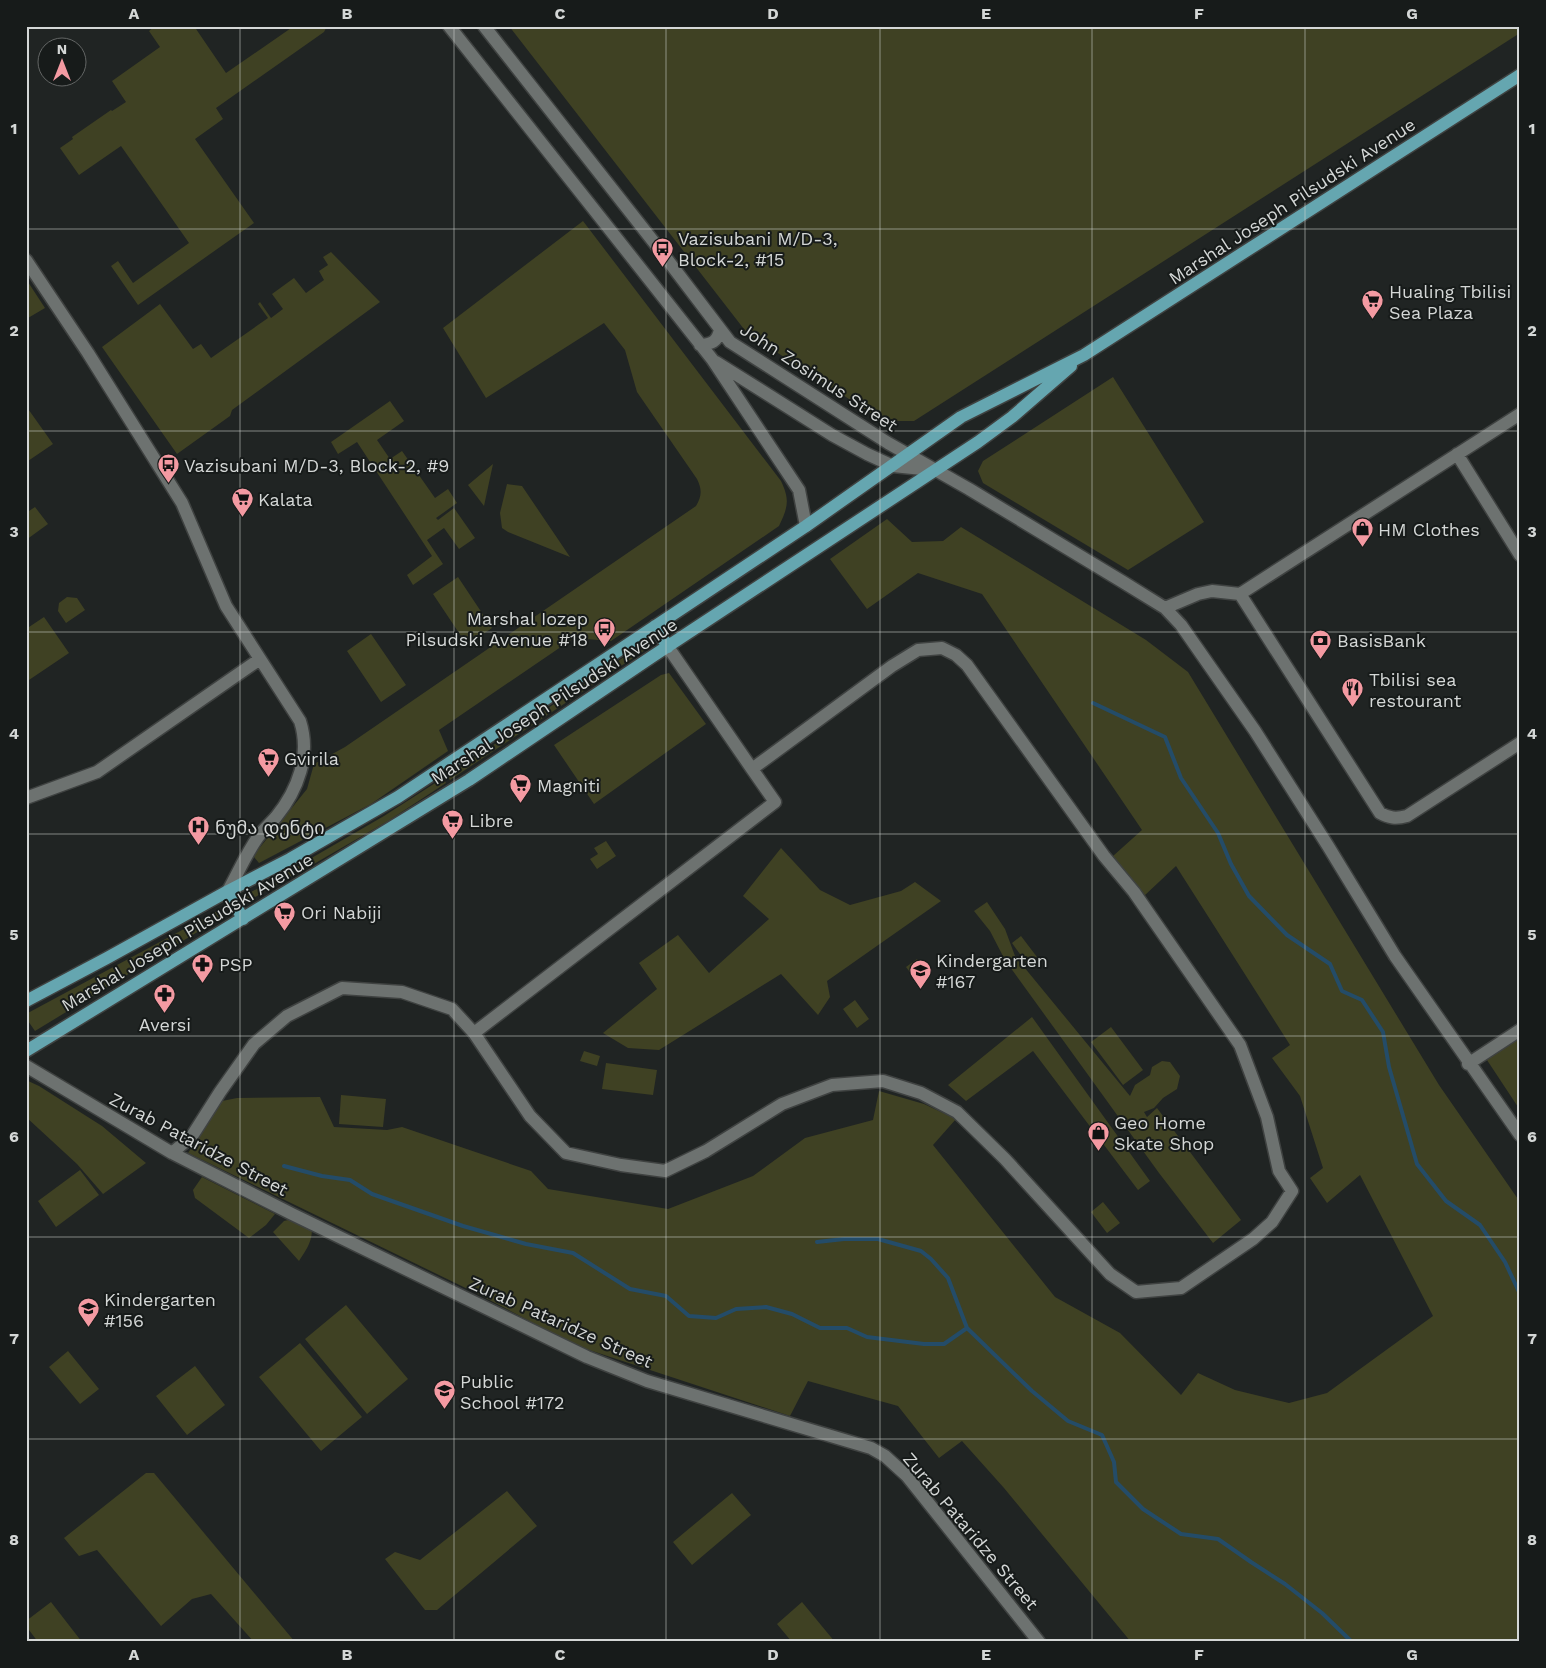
<svg xmlns="http://www.w3.org/2000/svg" width="1546" height="1668" viewBox="0 0 1546 1668" font-family="'Work Sans','Noto Sans Georgian',sans-serif">
	<rect width="100%" height="100%" fill="#202423"/>
	<path fill="#3f4123" d="M155,26H194L226,73L294,26H327L324,32L216,108L223,119L195,139L254,223L138,305L111,266L118,261L133,283L189,243L121,146L79,175L60,148L73,139L72,137L111,110L112,111L126,102L112,81L160,47L149,31Z
		M509,26H1520V33L914,421H883L747,333Z
		M583,221L781,481C790,500 788,507 779,526L611,641L574,638L439,730L448,751L371,804L259,863L254,857L257,851L307,789L314,764L345,747L696,506C702,496 702,489 697,479L637,392L625,350L604,323L486,398L443,328Z
		M331,252L380,302L232,410L230,416L177,454L102,347L160,304L193,349L201,344L211,358L268,318L258,304L260,302L271,318L283,309L272,294L294,278L306,293L324,280L319,271L328,265L323,257Z
		M26,279L45,308L28,318L26,315Z
		M1113,377L1204,522L1128,570L983,483L978,471L983,461Z
		M390,401L404,421L377,440L390,459L402,451L435,498L448,489L457,503L436,518L438,520L454,508L475,538L459,549L444,528L427,540L443,564L413,585L407,575L432,556L357,442L338,454L331,442Z
		M26,406L53,444L28,461L26,458Z
		M493,464L484,506L468,485Z
		M507,484L522,486L570,557L508,532L502,528L500,513Z
		M35,507L48,524L26,540V513Z
		M887,519L912,542L943,541L961,527L1146,640L1188,672L1439,1085L1520,1202V1642H1131L1004,1488L962,1441L939,1458L898,1406L808,1381L790,1416L577,1346L478,1294L188,1153L222,1101L237,1098L320,1097L334,1127L387,1130L402,1127L531,1171L548,1189L668,1209L753,1176L805,1138L873,1120L879,1091L924,1104L956,1119L933,1145L1055,1297L1120,1333L1181,1395L1198,1373L1235,1390L1289,1403L1327,1393L1433,1316L1360,1175L1327,1203L1310,1178L1323,1168L1300,1096L1272,1058L1290,1045L1176,866L1144,896L1113,856L1142,830L982,594L918,573L867,609L830,559Z
		M458,577L492,628L467,645L433,594Z
		M67,597L77,598L85,610L66,623L58,611L59,603Z
		M44,617L69,653L26,682V629Z
		M371,634L406,685L381,702L347,651Z
		M642,645L645,650L450,780L447,776Z
		M669,673L706,724L594,804L554,745L661,675Z
		M443,778L446,783L388,821L300,872L296,867L384,816Z
		M606,841L616,856L597,869L590,859L598,854L594,848Z
		M781,848L820,890L850,905L901,891L915,882L941,901L827,981L830,997L818,1015L781,974L659,1050L628,1048L603,1033L657,989L639,963L678,935L709,973L769,919L743,896Z
		M293,869L295,874L245,903L243,902L242,897Z
		M987,902L1005,929L1015,956L1130,1096L1135,1085L1150,1075L1152,1067L1162,1061L1170,1062L1180,1076L1177,1089L1163,1098L1154,1108L1144,1112L1147,1117L1157,1108L1241,1220L1213,1243L1159,1173L1005,960L990,931L974,911Z
		M223,908L227,914L35,1031L26,1018V1014Z
		M1021,936L1037,957L1027,964L1012,943Z
		M917,959L923,968L913,976L906,967Z
		M855,1000L869,1019L857,1028L843,1009Z
		M1032,1017L1150,1181L1138,1190L1033,1051L966,1101L948,1085Z
		M1111,1027L1143,1070L1123,1085L1091,1042Z
		M1520,1030V1110L1483,1054Z
		M584,1051L600,1056L597,1066L580,1061Z
		M606,1063L657,1070L653,1095L602,1089Z
		M26,1080L39,1086L102,1126L146,1163L103,1194L77,1164L26,1117Z
		M341,1095L386,1099L383,1127L339,1124Z
		M80,1170L99,1195L56,1227L38,1201Z
		M202,1177L275,1214L266,1225L249,1238L195,1198L193,1190Z
		M1103,1202L1120,1223L1107,1233L1091,1212Z
		M288,1220L312,1231C311,1244 306,1250 299,1261L273,1232L284,1221Z
		M346,1305L408,1379L367,1414L305,1339Z
		M300,1343L362,1417L321,1451L259,1377Z
		M68,1351L99,1389L80,1404L49,1367Z
		M195,1366L225,1405L187,1435L156,1396Z
		M146,1473H154L295,1642H254L211,1594L192,1599L161,1626L97,1550L79,1556L64,1538Z
		M507,1491L537,1526L437,1610H425L385,1559L395,1552L420,1560Z
		M732,1493L751,1515L692,1565L673,1542Z
		M51,1602L82,1642H38L26,1626V1621Z
		M802,1602L835,1642H792L777,1624Z"/>
	<g fill="none" stroke-linecap="round" stroke-linejoin="round">
		<path stroke="#244c68" stroke-width="4" d="M1093,703L1165,737L1181,778L1218,833L1231,864L1249,896L1287,935L1330,964L1342,991L1362,1000L1383,1032L1389,1067L1417,1164L1446,1201L1480,1225L1505,1262L1520,1294
			M284,1166L322,1176L350,1180L372,1194L463,1226L526,1244L573,1253L630,1289L666,1296L689,1316L716,1318L736,1309L766,1307L792,1314L820,1328H847L867,1337L924,1344H944L967,1328
			M817,1242L844,1239H878L921,1251L931,1259L948,1278L967,1328L1032,1391L1068,1421L1102,1435L1114,1462L1116,1482L1143,1509L1181,1534L1218,1539L1251,1562L1285,1584L1322,1613L1352,1642"/>
		<defs>
			<path id="minor" d="M449,26L712,359L799,490L806,526
				M484,26L660,250L730,342L888,443L969,489L1123,582L1165,608L1181,625L1255,731L1328,846L1395,956L1520,1135
				M26,260L88,353L182,503L226,606L300,721C311,755 298,790 276,817C270,824 263,830 258,837C246,854 238,873 228,891
				M700,345C712,344 717,342 720,330
				M716,362L832,435L867,454L893,466L932,470
				M1457,454L1520,555
				M1240,594L1380,813C1389,818 1396,819 1407,816L1520,743
				M1165,608L1198,594L1212,591L1240,594L1520,414
				M26,798L97,772L260,659
				M474,1033L775,802L752,769
				M1468,1064L1520,1030
				M26,1066L172,1153L292,1214L587,1357L647,1381L871,1448L885,1456L907,1476L1039,1642
				M172,1153L192,1136L220,1092L254,1044L287,1016L342,988L402,992L452,1009L474,1033L530,1116L566,1153L621,1165L665,1171L706,1151L782,1104L832,1085L883,1081L921,1093L957,1112L1005,1159L1110,1274L1136,1292L1181,1288L1253,1239L1272,1222L1292,1191L1279,1171L1267,1117L1240,1045L1134,892L1104,856L967,665L956,655L942,648L918,650L892,666L752,769L668,647"/>
			<path id="major" d="M655,626L668,647
				M228,891L243,919
				M26,1001L107,958L228,891L290,859L398,797L806,526L961,417L1084,355L1520,75
				M26,1051L469,780L653,656L978,442L1012,417L1071,366"/>
		</defs>
		<use href="#minor" stroke="#3f4241" stroke-width="15"/>
		<use href="#major" stroke="#3f4241" stroke-width="15"/>
		<use href="#minor" stroke="#6d7270" stroke-width="12"/>
		<use href="#major" stroke="#65a6b0" stroke-width="12"/>
	</g>
	<path fill="none" stroke="#d4d7d6" stroke-width="1" stroke-opacity="0.55" d="M240,26V1642M454,26V1642M666,26V1642M880,26V1642M1092,26V1642M1305,26V1642M26,229H1520M26,431H1520M26,632H1520M26,834H1520M26,1036H1520M26,1237H1520M26,1439H1520"/>
	<defs>
		<symbol id="bus-pin" viewBox="-11 -11 22 30"><path d="M0 17L-7.5 6A9.5 9.5 0 1 1 7.5 6Z" fill="#f49aa2" stroke="#171b1a"/><path d="M-5-6H5V4H4V6H2V4H-2V6H-4V4H-5ZM-3.5-4V0h7V-4ZM-3.5 1.2v1.5H-2V1.2ZM2 1.2v1.5H3.5V1.2Z" fill="#111"/></symbol>
		<symbol id="supermarket-pin" viewBox="-11 -11 22 30"><path d="M0 17L-7.5 6A9.5 9.5 0 1 1 7.5 6Z" fill="#f49aa2" stroke="#171b1a"/><path d="M-6-5.5h2.5l.6 2H6L4.5 2H-2.5L-4.4-4H-6ZM-1.5 3.2a1.3 1.3 0 1 0 .1 0ZM3 3.2a1.3 1.3 0 1 0 .1 0Z" fill="#111"/></symbol>
		<symbol id="shop-pin" viewBox="-11 -11 22 30"><path d="M0 17L-7.5 6A9.5 9.5 0 1 1 7.5 6Z" fill="#f49aa2" stroke="#171b1a"/><path d="M-5-2.5h2.3a2.7 3.5 0 0 1 5.4 0H5L5.5 6h-11ZM-1.5-2.5h3a1.5 2.3 0 0 0-3 0Z" fill="#111"/></symbol>
		<symbol id="bank-pin" viewBox="-11 -11 22 30"><path d="M0 17L-7.5 6A9.5 9.5 0 1 1 7.5 6Z" fill="#f49aa2" stroke="#171b1a"/><path d="M-6-4H6V4H-6ZM0-2.3a2.3 2.3 0 1 0 0 4.6a2.3 2.3 0 1 0 0-4.6Z" fill="#111"/></symbol>
		<symbol id="restaurant-pin" viewBox="-11 -11 22 30"><path d="M0 17L-7.5 6A9.5 9.5 0 1 1 7.5 6Z" fill="#f49aa2" stroke="#171b1a"/><path d="M-5-6h1v4h1v-4h1v4h1v-4h1v5L-1.5 .5V6h-2V.5L-5-1ZM5-6V6H3V1.5H1.5Q1.5-4 5-6Z" fill="#111"/></symbol>
		<symbol id="hospital-pin" viewBox="-11 -11 22 30"><path d="M0 17L-7.5 6A9.5 9.5 0 1 1 7.5 6Z" fill="#f49aa2" stroke="#171b1a"/><path d="M-5-5h3v3.5h4V-5h3V5h-3V1.5h-4V5h-3Z" fill="#111"/></symbol>
		<symbol id="pharmacy-pin" viewBox="-11 -11 22 30"><path d="M0 17L-7.5 6A9.5 9.5 0 1 1 7.5 6Z" fill="#f49aa2" stroke="#171b1a"/><path d="M-2-6h4v4h4v4h-4v4h-4v-4h-4v-4h4Z" fill="#111"/></symbol>
		<symbol id="school-pin" viewBox="-11 -11 22 30"><path d="M0 17L-7.5 6A9.5 9.5 0 1 1 7.5 6Z" fill="#f49aa2" stroke="#171b1a"/><path d="M0-5L7-2L0 1L-7-2ZM-4 1L0 2.5L4 1V4Q0 6-4 4Z" fill="#111"/></symbol>
	</defs>
	<g fill-rule="evenodd">
		<use href="#bus-pin" x="650" y="236" width="25" height="34"/>
		<use href="#supermarket-pin" x="1360" y="288" width="25" height="34"/>
		<use href="#bus-pin" x="156" y="452" width="25" height="34"/>
		<use href="#supermarket-pin" x="230" y="486" width="25" height="34"/>
		<use href="#shop-pin" x="1350" y="516" width="25" height="34"/>
		<use href="#bus-pin" x="592" y="616" width="25" height="34"/>
		<use href="#bank-pin" x="1308" y="628" width="25" height="34"/>
		<use href="#restaurant-pin" x="1340" y="676" width="25" height="34"/>
		<use href="#supermarket-pin" x="256" y="746" width="25" height="34"/>
		<use href="#supermarket-pin" x="508" y="772" width="25" height="34"/>
		<use href="#supermarket-pin" x="440" y="808" width="25" height="34"/>
		<use href="#hospital-pin" x="186" y="814" width="25" height="34"/>
		<use href="#supermarket-pin" x="272" y="900" width="25" height="34"/>
		<use href="#pharmacy-pin" x="190" y="952" width="25" height="34"/>
		<use href="#school-pin" x="908" y="958" width="25" height="34"/>
		<use href="#pharmacy-pin" x="152" y="982" width="25" height="34"/>
		<use href="#shop-pin" x="1086" y="1120" width="25" height="34"/>
		<use href="#school-pin" x="76" y="1296" width="25" height="34"/>
		<use href="#school-pin" x="432" y="1378" width="25" height="34"/>
	</g>
	<g text-anchor="middle" dominant-baseline="central" stroke-width="4" stroke-linejoin="round" paint-order="stroke">
		<g font-size="18" fill="#d4d7d6" stroke="#171b1a">
			<text transform="translate(1292 201) rotate(-33)">Marshal Joseph Pilsudski Avenue</text>
			<text transform="translate(819 377) rotate(33)">John Zosimus Street</text>
			<text transform="translate(554 701) rotate(-33)">Marshal Joseph Pilsudski Avenue</text>
			<text transform="translate(187 932) rotate(-31)">Marshal Joseph Pilsudski Avenue</text>
			<text transform="translate(199 1144) rotate(28)">Zurab Pataridze Street</text>
			<text transform="translate(561 1322) rotate(24)">Zurab Pataridze Street</text>
			<text transform="translate(971 1531) rotate(50)">Zurab Pataridze Street</text>
		</g>
		<g font-size="18" fill="#d4d7d6" stroke="#171b1a" text-anchor="start">
			<text x="678" y="238">Vazisubani M/D-3,<tspan x="678" dy="21">Block-2, #15</tspan></text>
			<text x="1389" y="291">Hualing Tbilisi<tspan x="1389" dy="21">Sea Plaza</tspan></text>
			<text x="184" y="465">Vazisubani M/D-3, Block-2, #9</text>
			<text x="258" y="499">Kalata</text>
			<text x="1378" y="529">HM Clothes</text>
			<text x="588" y="618" text-anchor="end">Marshal Iozep<tspan x="588" dy="21">Pilsudski Avenue #18</tspan></text>
			<text x="1337" y="640">BasisBank</text>
			<text x="1369" y="679">Tbilisi sea<tspan x="1369" dy="21">restourant</tspan></text>
			<text x="284" y="758">Gvirila</text>
			<text x="537" y="785">Magniti</text>
			<text x="469" y="820">Libre</text>
			<text x="215" y="827">ნუმა დენტი</text>
			<text x="301" y="912">Ori Nabiji</text>
			<text x="936" y="960">Kindergarten<tspan x="936" dy="21">#167</tspan></text>
			<text x="219" y="964">PSP</text>
			<text x="165" y="1024" text-anchor="middle">Aversi</text>
			<text x="1114" y="1122">Geo Home<tspan x="1114" dy="21">Skate Shop</tspan></text>
			<text x="104" y="1299">Kindergarten<tspan x="104" dy="21">#156</tspan></text>
			<text x="460" y="1381">Public<tspan x="460" dy="21">School #172</tspan></text>
		</g>
	</g>
	<rect width="1546" height="1668" fill="none" stroke="#171b1a" stroke-width="55"/>
	<g transform="translate(62 62)"><circle r="24" fill="#171b1a" stroke="#636665"/>
	<path d="M0-4L9 19L0 12L-9 19Z" fill="#f49aa2"/>
	<text y="-8" font-size="14" font-weight="bold" text-anchor="middle" fill="#d4d7d6">N</text>
	</g>
	<rect x="28" y="28" width="1490" height="1612" fill="none" stroke="#d4d7d6" stroke-width="2"/>
	<g font-size="16" text-anchor="middle" font-weight="bold" fill="#d4d7d6">
		<text x="134" y="19">A</text>
		<text x="347" y="19">B</text>
		<text x="560" y="19">C</text>
		<text x="773" y="19">D</text>
		<text x="986" y="19">E</text>
		<text x="1199" y="19">F</text>
		<text x="1412" y="19">G</text>
		<text x="14" y="134">1</text>
		<text x="1532" y="134">1</text>
		<text x="14" y="336">2</text>
		<text x="1532" y="336">2</text>
		<text x="14" y="537">3</text>
		<text x="1532" y="537">3</text>
		<text x="14" y="739">4</text>
		<text x="1532" y="739">4</text>
		<text x="14" y="940">5</text>
		<text x="1532" y="940">5</text>
		<text x="14" y="1142">6</text>
		<text x="1532" y="1142">6</text>
		<text x="14" y="1344">7</text>
		<text x="1532" y="1344">7</text>
		<text x="14" y="1545">8</text>
		<text x="1532" y="1545">8</text>
		<text x="134" y="1660">A</text>
		<text x="347" y="1660">B</text>
		<text x="560" y="1660">C</text>
		<text x="773" y="1660">D</text>
		<text x="986" y="1660">E</text>
		<text x="1199" y="1660">F</text>
		<text x="1412" y="1660">G</text>
	</g>
</svg>
